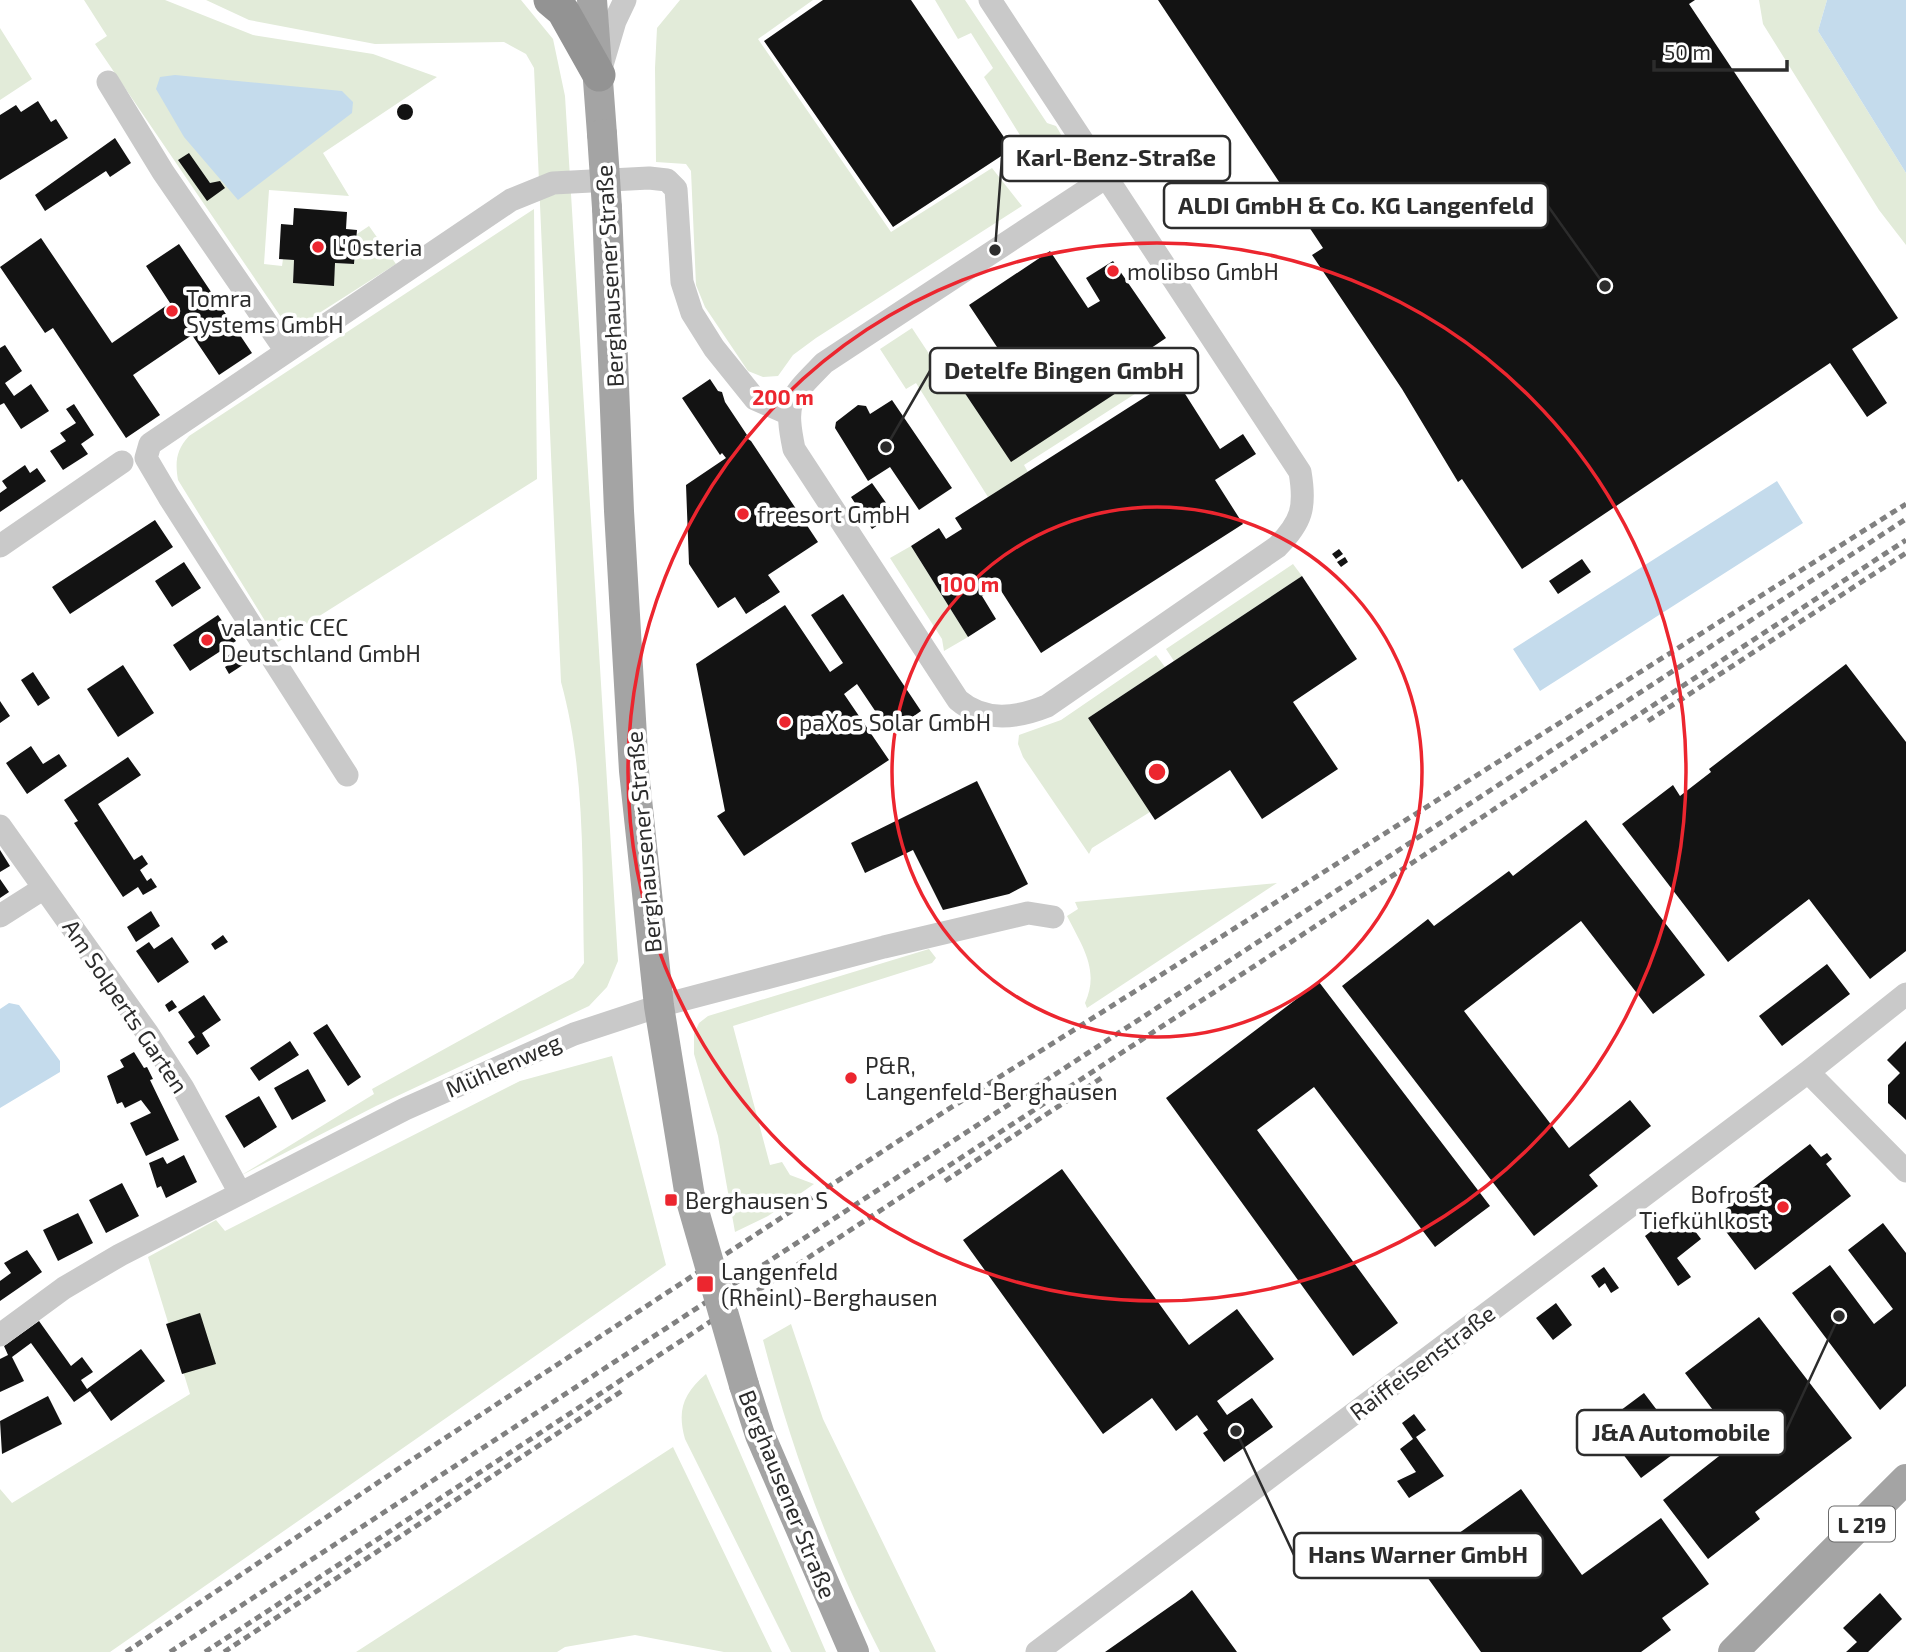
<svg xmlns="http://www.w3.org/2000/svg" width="1906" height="1652" viewBox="0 0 1906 1652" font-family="'Exo 2',sans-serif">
	<rect width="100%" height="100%" fill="#fff"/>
	<path fill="#e2ebd9" d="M84,0H165L253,35L373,54L437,77L323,153L349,196L269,190L264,264L282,266L283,259L294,260L293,283L333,286L335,263L354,264L357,234L369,226L396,264L313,317L294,324L283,320L95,44L107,36Z
		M206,0H521L553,39L565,96L618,961L607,987L589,1006L376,1106L240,1176L374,1094L372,1089L573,978L584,963C582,871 586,772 561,682L534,68L526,54L504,42L375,44L249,20Z
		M680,0H813L758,39L891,232L992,168L1022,206L816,338L793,355L778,376L763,377L748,371L705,307L696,285L691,171L686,164L656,162L655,68L657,28Z
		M935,0H965L1047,123L1056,126C1067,144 1073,159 1061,178L1023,140L984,77L993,68L971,33L958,39Z
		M1759,0H1827L1818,31L1906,173V245L1879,210L1763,24Z
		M0,28L32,79L0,100Z
		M534,209L537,479L278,642L178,480C175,462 176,450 189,436Z
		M912,328L947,381L954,377L1011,461L1146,373L1152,383L1024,465L1028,472L988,497L916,383L906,389L880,349Z
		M911,546L968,637L944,651L942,639L890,558Z
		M1293,564L1302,576L1174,661L1166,649Z
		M1156,655L1165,667L1088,718L1150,812L1092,848L1089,854L1023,757L1018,744L1019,735L1061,720Z
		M1277,883L1087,1008L1085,1003C1100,970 1082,946 1067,916L1078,909L1075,902Z
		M929,949L936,958L932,963L733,1026L770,1165L782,1162L790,1175L814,1184L768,1216L735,1232L718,1136L694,1054V1034L699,1023L708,1016Z
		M612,1056L666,1265L110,1652H0V1489L12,1503L190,1394L148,1257L216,1220L225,1231L520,1081Z
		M791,1324L823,1419L936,1652H880C829,1553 791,1447 763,1340Z
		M706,1374L826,1652H791L685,1439C677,1410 683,1394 706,1374Z
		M673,1447L772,1652H724L635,1635L565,1647L557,1652H356Z"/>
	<path fill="#c4dbec" d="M1827,0H1906V173L1818,31Z
		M175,75L342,91L353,102L352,113L238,200L184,137L156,89L160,77Z
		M1777,481L1803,523L1540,691L1513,649Z
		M9,1003L19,1005L60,1061V1072L0,1108V1009Z"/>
	<path fill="#131313" d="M823,0H911L1012,149L893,227L764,41Z
		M1158,0H1695L1689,4L1898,318L1852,349L1887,403L1867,417L1830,363L1522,569L1462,479L1458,482L1402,389L1312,255L1323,248Z
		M38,101L51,122L56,119L68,138L0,180V115L16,105L21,112Z
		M397 112a8 8 0 1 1 16 0a8 8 0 1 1-16 0Z
		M115,138L131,163L110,177L106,171L45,211L35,195Z
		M189,153L210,183L220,181L225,188L207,201L178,160Z
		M294,208L347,212L346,229L357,230L354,264L335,263L334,286L293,283L294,260L279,259L281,224L293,225Z
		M41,238L112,343L170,303L146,266L179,244L252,353L219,375L192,335L133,375L160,415L126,438L53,328L45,333L0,267Z
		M1050,251L1088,308L1100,301L1086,278L1113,261L1166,338L1126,365L1136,380L1011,462L954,377L997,347L969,305Z
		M5,345L22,371L5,383L7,386L14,396L31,384L49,411L21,429L4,403L0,405V348Z
		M1175,378L1220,449L1243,434L1256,454L1215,480L1243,524L1041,653L998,586L982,596L996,619L968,637L911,546L939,528L946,539L962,529L955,518Z
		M710,379L718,391L722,392L725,402L747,435L745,437L751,441L818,542L768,575L780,592L746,614L735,597L718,608L689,564L686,485L726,458L722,453L720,455L682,398Z
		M892,400L952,488L919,510L890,467L868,481L835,428L836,422L858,405L866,406L870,414Z
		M74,404L94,435L81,444L88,454L63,470L50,451L66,441L60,433L76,423L66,409Z
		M25,465L30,473L37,468L46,481L0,512V493L7,488L2,481Z
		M872,483L894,514L872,529L851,497Z
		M155,520L173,547L70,614L52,587Z
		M1339,549L1343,554L1336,559L1332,554Z
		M1345,557L1348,562L1341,567L1337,562Z
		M1582,559L1591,572L1558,594L1549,581Z
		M184,562L201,588L172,607L155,581Z
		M1302,576L1357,659L1293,702L1338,769L1262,819L1230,770L1155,820L1088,718Z
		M843,594L921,711L890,733L857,684L844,694L889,760L744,856L717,816L725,811L696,664L785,605L830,672L843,663L811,615Z
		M218,615L236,641L190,671L173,645Z
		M240,648L249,661L229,674L225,667L231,663L227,656Z
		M1846,664L1906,742V951L1870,979L1809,899L1728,962L1622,824L1673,785L1680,796L1711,772L1709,769Z
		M123,665L154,713L118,737L87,689Z
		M33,672L50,698L38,706L21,680Z
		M0,701L10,716L0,723Z
		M31,746L43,764L59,754L67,766L27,794L6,763Z
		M128,757L141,775L98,804L134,860L142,855L148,864L140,870L147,881L151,878L157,887L143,895L138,887L123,897L74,823L78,821L64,800Z
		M977,781L1028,884L1009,894L943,910L913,850L865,873L851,843Z
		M1586,820L1705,975L1653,1014L1581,921L1464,1011L1569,1148L1630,1100L1651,1126L1589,1175L1598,1186L1534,1236L1342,986L1428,919L1434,926L1509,871L1513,876Z
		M0,850L10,866L0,872Z
		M0,879L9,892L0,898Z
		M151,911L160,926L136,942L127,927Z
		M223,935L228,942L215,950L211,944Z
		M172,937L189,962L158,983L136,951L149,942L154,949Z
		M1827,964L1850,994L1782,1046L1759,1016Z
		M1319,982L1490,1206L1435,1247L1314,1087L1257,1130L1398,1323L1353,1356L1166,1098Z
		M204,995L221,1020L202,1033L210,1046L197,1055L188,1042L195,1037L178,1012Z
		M172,1000L177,1007L169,1012L165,1005Z
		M327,1024L361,1077L348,1086L313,1033Z
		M290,1041L299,1055L259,1081L250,1068Z
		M1906,1041V1120L1888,1103V1085L1900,1073L1887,1060Z
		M134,1052L144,1068L147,1067L153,1079L150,1080L179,1140L146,1156L130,1123L151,1113L141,1100L125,1108L122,1102L117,1104L107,1076L124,1067L120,1060Z
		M308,1069L326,1101L292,1120L274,1088Z
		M259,1096L277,1127L244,1148L225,1116Z
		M1810,1144L1821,1157L1827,1153L1832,1159L1826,1164L1851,1196L1755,1270L1715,1217Z
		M184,1155L197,1182L166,1198L161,1186L157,1188L149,1163L163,1157L167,1164Z
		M1062,1169L1189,1345L1237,1309L1274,1359L1217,1401L1227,1415L1252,1398L1273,1427L1224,1462L1203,1433L1208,1430L1197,1415L1176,1431L1152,1398L1103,1434L963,1240Z
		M122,1183L139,1216L106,1233L89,1200Z
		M1679,1210L1701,1239L1677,1258L1691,1277L1678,1286L1645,1236Z
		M78,1213L93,1243L58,1261L43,1230Z
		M1883,1223L1906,1253V1386L1880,1410L1792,1293L1830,1265L1874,1324L1893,1309L1848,1250Z
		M27,1250L42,1272L0,1301V1281L11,1273L4,1263Z
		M1604,1267L1619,1288L1611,1293L1605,1283L1599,1288L1591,1276Z
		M1556,1303L1572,1325L1553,1340L1536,1318Z
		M200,1313L216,1364L182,1374L166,1324Z
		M1759,1317L1852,1438L1755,1512L1760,1519L1708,1559L1663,1500L1737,1442L1685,1373Z
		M39,1321L71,1366L82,1357L93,1372L81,1380L87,1389L141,1349L165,1381L111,1421L90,1391L74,1402L31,1343L12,1357L24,1381L0,1392V1359L8,1355L4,1346Z
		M1644,1393L1684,1446L1641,1478L1601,1425Z
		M48,1396L62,1424L2,1454L0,1421Z
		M1414,1414L1426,1430L1416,1437L1444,1476L1409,1498L1397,1481L1416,1472L1400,1449L1413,1439L1402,1423Z
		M1521,1489L1582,1575L1661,1518L1709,1584L1662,1618L1671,1630L1641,1652H1481L1417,1563Z
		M1192,1590L1237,1652H1105L1185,1596Z
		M1880,1593L1902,1619L1868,1652H1846L1857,1642L1843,1628Z"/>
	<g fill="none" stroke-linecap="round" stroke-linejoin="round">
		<path stroke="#c9c9c9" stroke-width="23" d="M990,0L1300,472C1306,507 1302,522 1277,547L1047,706C1017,718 985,723 958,700L794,449C784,400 790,398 824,363L1108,176
			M602,65L615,21L625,0
			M108,82L163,172L286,351
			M0,546L122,462
			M347,775L169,497L146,458L150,444L511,200L553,183L649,178L667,180L676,189L682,282L692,313L714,348L755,399L787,413
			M0,826L148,1034L183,1088L240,1193
			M0,916L44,888
			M1808,1072L1906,994
			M0,1335L64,1288L120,1255L405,1109L574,1034L659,1006L884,947L1028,913L1053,917
			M1037,1652L1808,1072L1906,1171"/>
		<path stroke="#a4a4a4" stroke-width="30" d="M592,0L602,134
			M607,208L619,511L634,771L659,1006L690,1197
			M744,1385L760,1435L854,1652
			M1733,1652L1906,1479"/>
		<path stroke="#939393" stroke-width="33" d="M550,0L563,11L599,75"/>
		<path stroke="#818181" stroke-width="5" stroke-dasharray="7 5" stroke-linecap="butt" d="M1648,721L1906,553
			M945,1181L1103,1077
			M126,1652L404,1465L906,1136L1906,504
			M170,1652L1906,519
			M205,1652L1906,540
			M224,1652L622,1391"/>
		<path stroke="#a4a4a4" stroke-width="30" d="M602,134L607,208
			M690,1197L744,1385"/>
	</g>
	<g fill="none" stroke="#ec262f" stroke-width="3.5">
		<circle cx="1157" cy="772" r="265"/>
		<circle cx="1157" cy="772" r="529"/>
	</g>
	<g fill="#ec262f" stroke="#fff" stroke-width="2.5">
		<circle cx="318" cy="247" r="7"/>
		<circle cx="1113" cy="271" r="7"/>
		<circle cx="172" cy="311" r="7"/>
		<circle cx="743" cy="514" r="7"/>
		<circle cx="207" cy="640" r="7"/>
		<circle cx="785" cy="722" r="7"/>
		<circle cx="851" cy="1078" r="7"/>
		<rect x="664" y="1193" width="14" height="14" rx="3.5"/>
		<circle cx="1783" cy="1207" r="7"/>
		<rect x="696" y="1275" width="18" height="18" rx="3.5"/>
	</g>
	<g text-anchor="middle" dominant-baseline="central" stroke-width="7" stroke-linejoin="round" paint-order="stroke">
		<rect fill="#fff" stroke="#6b6b6b" stroke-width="2" x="1829" y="1506.5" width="66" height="35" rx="5"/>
		<g font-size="21" font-weight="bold" fill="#2c2c2c">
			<text x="1862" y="1524">L 219</text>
		</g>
		<g font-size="23" fill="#2c2c2c" stroke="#fff" text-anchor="start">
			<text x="332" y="247">L'Osteria</text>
			<text x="1127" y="271">molibso GmbH</text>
			<text x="186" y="298">Tomra<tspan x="186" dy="26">Systems GmbH</tspan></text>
			<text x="757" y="514">freesort GmbH</text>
			<text x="221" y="627">valantic CEC<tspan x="221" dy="26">Deutschland GmbH</tspan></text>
			<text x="799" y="722">paXos Solar GmbH</text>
			<text x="865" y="1065">P&amp;R,<tspan x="865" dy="26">Langenfeld-Berghausen</tspan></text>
			<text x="1769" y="1194" text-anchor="end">Bofrost<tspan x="1769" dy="26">Tiefkühlkost</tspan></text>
			<text x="685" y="1200">Berghausen S</text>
			<text x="721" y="1271">Langenfeld<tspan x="721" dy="26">(Rheinl)-Berghausen</tspan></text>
		</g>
		<g font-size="23" fill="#2c2c2c" stroke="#fff">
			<text transform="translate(609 276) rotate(-93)">Berghausener Straße</text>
			<text transform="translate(643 842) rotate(-95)">Berghausener Straße</text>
			<text transform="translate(126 1006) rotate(56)">Am Solperts Garten</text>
			<text transform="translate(503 1065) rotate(-24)">Mühlenweg</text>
			<text transform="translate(1422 1362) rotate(-37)">Raiffeisenstraße</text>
			<text transform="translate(788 1494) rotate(68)">Berghausener Straße</text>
		</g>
	</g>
	<circle cx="1157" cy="772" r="10" fill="#ec262f" stroke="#fff" stroke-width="3.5"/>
	<g font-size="21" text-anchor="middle" font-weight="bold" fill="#ec262f" stroke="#fff" stroke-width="7" stroke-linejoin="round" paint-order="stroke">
		<text x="783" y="405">200 m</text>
		<text x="970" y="592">100 m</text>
	</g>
	<path fill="none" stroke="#2c2c2c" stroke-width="2.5" d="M995 250L1002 158M1605 286L1548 206M886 447L930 371M1839 1316L1785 1433M1236 1431L1294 1555"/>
	<g fill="#2c2c2c" stroke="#fff" stroke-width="2.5">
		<circle cx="995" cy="250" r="7"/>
		<circle cx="1605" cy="286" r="7"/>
		<circle cx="886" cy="447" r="7"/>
		<circle cx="1839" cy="1316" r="7"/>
		<circle cx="1236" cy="1431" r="7"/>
	</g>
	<g fill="#fff" stroke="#2c2c2c" stroke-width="2.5">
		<rect x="1002" y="136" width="228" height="45" rx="7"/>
		<rect x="1164" y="183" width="384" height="45" rx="7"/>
		<rect x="930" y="348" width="268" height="45" rx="7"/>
		<rect x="1577" y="1410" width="208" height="45" rx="7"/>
		<rect x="1294" y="1533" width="249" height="45" rx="7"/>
	</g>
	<g font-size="24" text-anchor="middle" font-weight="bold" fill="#2c2c2c">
		<text x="1116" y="166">Karl-Benz-Straße</text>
		<text x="1356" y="214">ALDI GmbH &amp; Co. KG Langenfeld</text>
		<text x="1064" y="379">Detelfe Bingen GmbH</text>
		<text x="1681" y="1441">J&amp;A Automobile</text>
		<text x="1418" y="1563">Hans Warner GmbH</text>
	</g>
	<path d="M1654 60v10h133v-10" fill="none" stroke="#2c2c2c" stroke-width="3.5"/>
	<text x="1664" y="60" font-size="21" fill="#2c2c2c" stroke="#ffffff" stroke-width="5" paint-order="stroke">50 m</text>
</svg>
